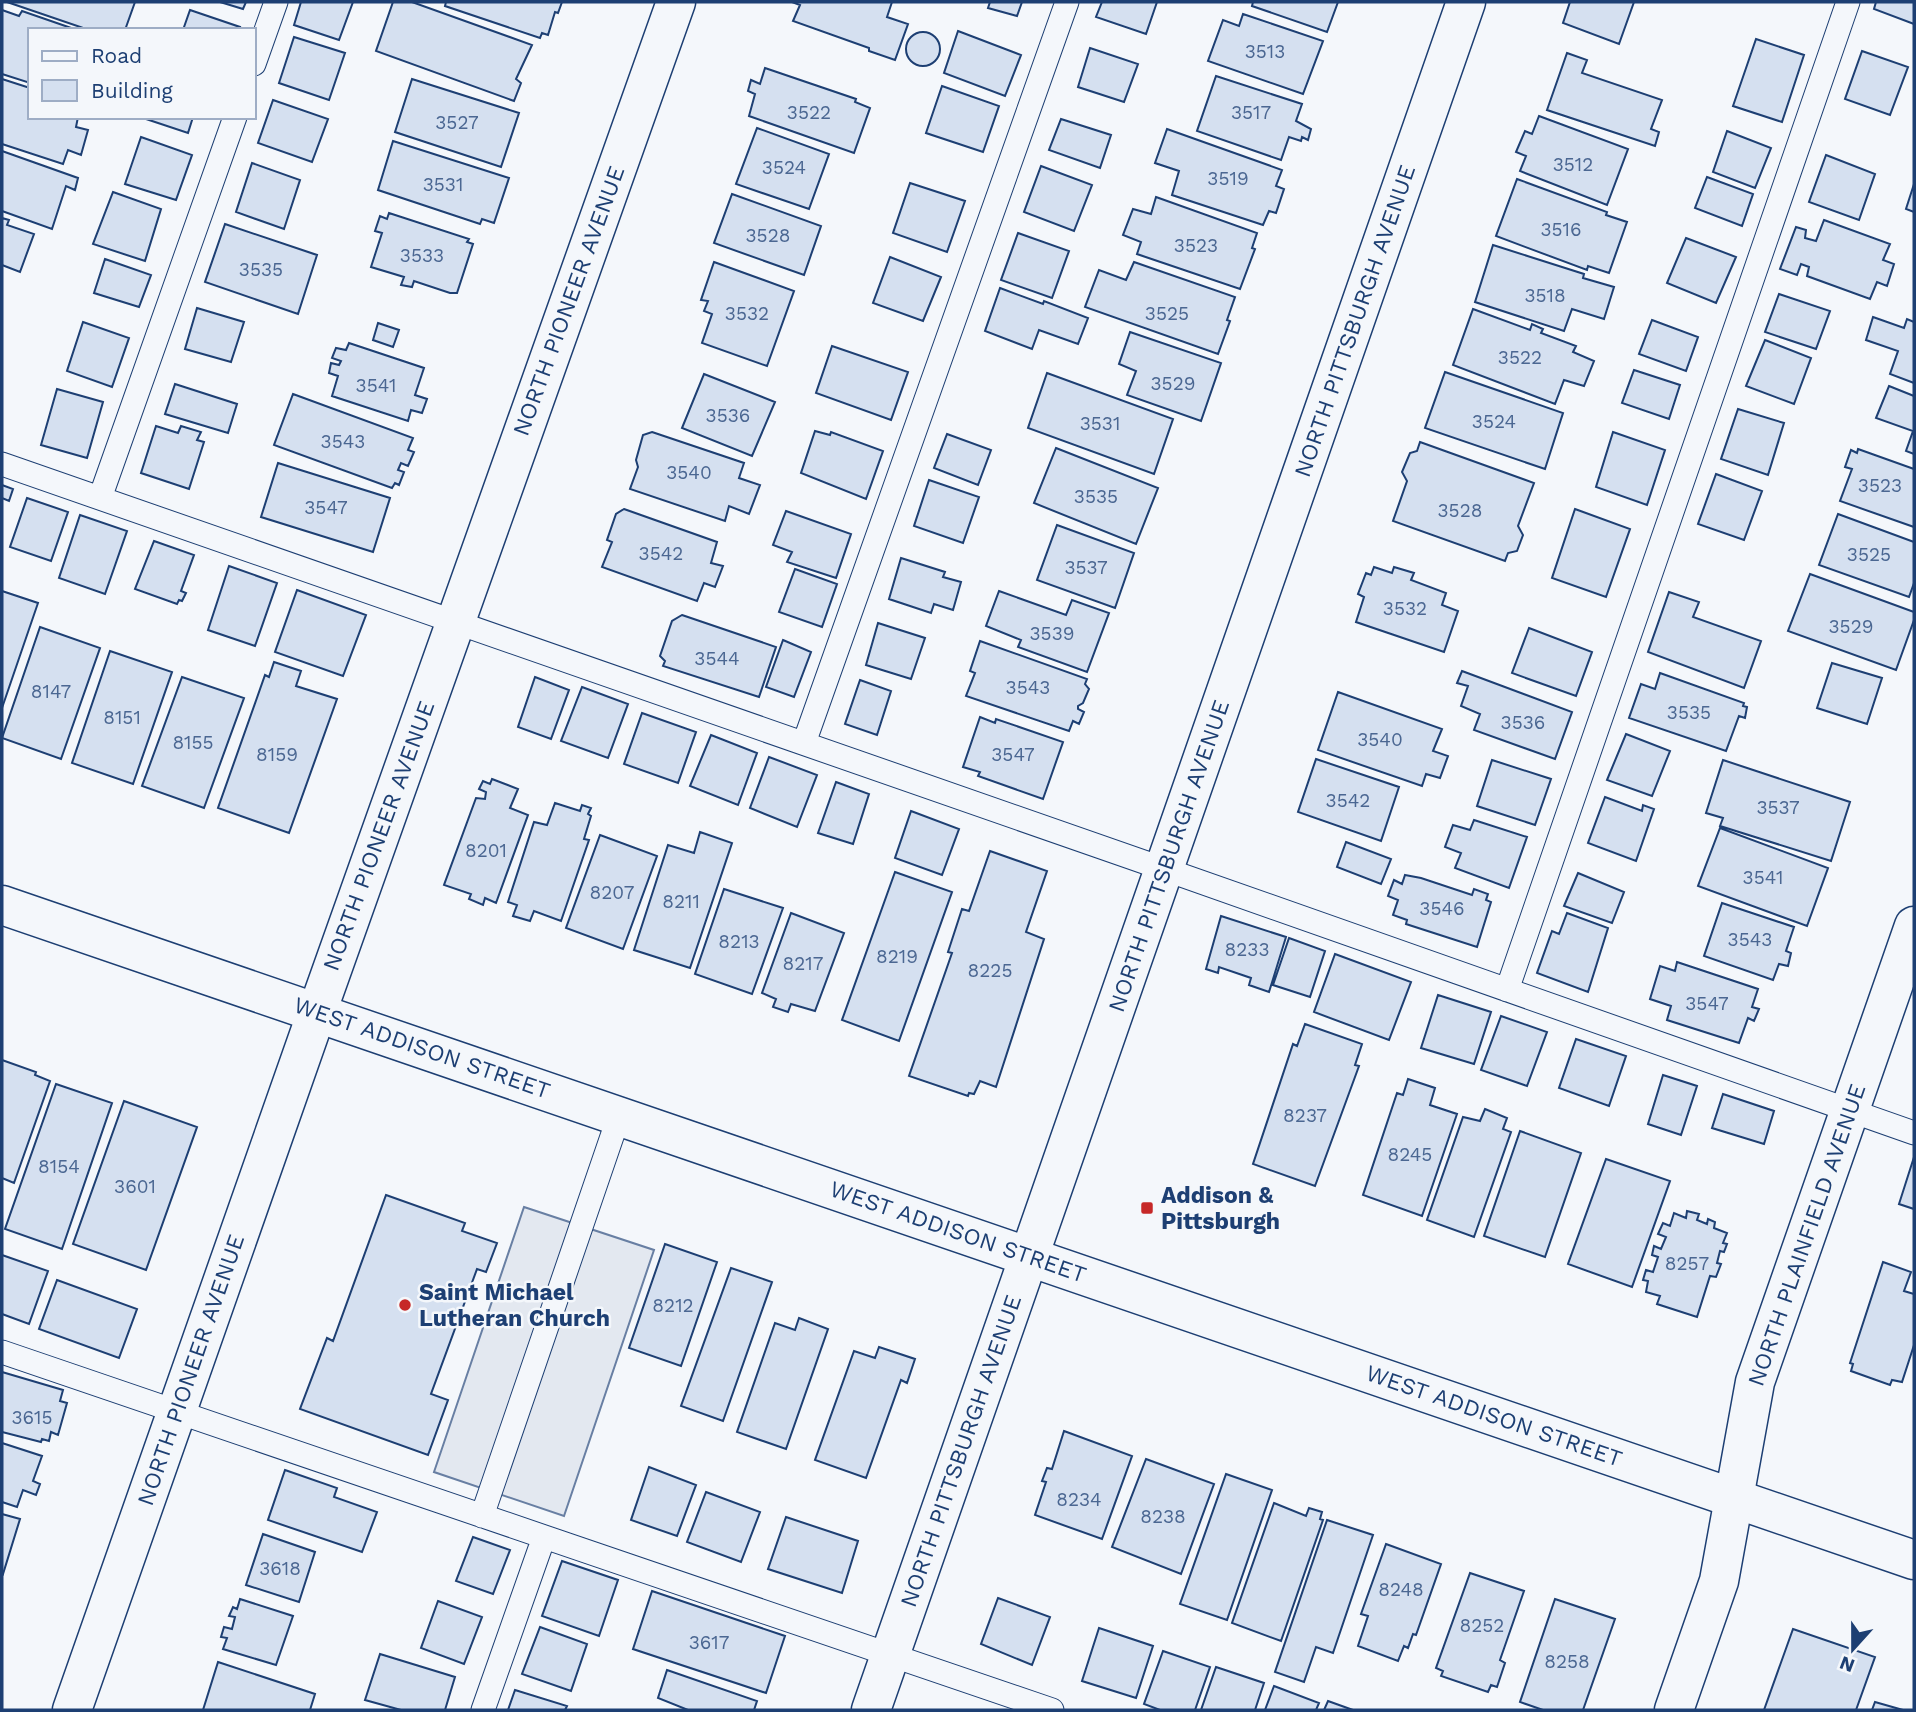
<svg xmlns="http://www.w3.org/2000/svg" width="1916" height="1712" viewBox="0 0 1916 1712" font-family="'Work Sans',sans-serif">
	<rect width="100%" height="100%" fill="#f4f7fb"/>
	<path fill="#e3e8f0" stroke="#687fa3" stroke-width="2" d="M524,1207L654,1250L564,1516L434,1472Z"/>
	<path fill="#d5e0f0" stroke="#1d3f73" stroke-width="2" d="M7,2H135L125,30H89Z
		M220,2H246L243,9Z
		M301,2H353L339,40L294,25Z
		M393,2H412L532,45L516,79L521,83L514,101L376,51Z
		M446,2H562L558,13L555,12L548,35L542,33L540,38L445,6Z
		M792,2H892L887,17L908,24L895,60L869,51V48L793,21L800,5Z
		M990,2H1022L1017,16L988,8Z
		M1102,2H1157L1146,34L1096,17Z
		M1253,2H1338L1327,32L1252,6Z
		M1570,2H1634L1619,44L1563,23Z
		M1876,2H1914V24L1874,9Z
		M2,10L19,16L22,11L77,30H30V83L2,74Z
		M190,10L240,27L239,30H183Z
		M1243,14L1323,41L1303,94L1208,61L1223,20L1239,26Z
		M958,31L1021,55L1005,96L944,73Z
		M906 49a17 17 0 1 1 34 0a17 17 0 1 1-34 0Z
		M294,37L345,53L329,100L279,83Z
		M1756,39L1804,55L1782,122L1733,106Z
		M1090,48L1138,64L1124,102L1078,87Z
		M1862,51L1908,67L1890,115L1845,99Z
		M1567,53L1587,60L1582,73L1662,100L1651,129L1659,132L1655,146L1547,110Z
		M765,68L856,99L855,102L870,108L854,153L749,116L755,94L748,91L751,80L760,84Z
		M1216,76L1302,104L1296,121L1311,129L1308,140L1302,137L1301,141L1289,137L1281,160L1197,131Z
		M2,79L30,88V117H78L76,127L88,130L81,155L68,150L63,164L2,144Z
		M412,79L519,113L501,167L395,132Z
		M942,86L999,106L983,152L926,133Z
		M273,100L328,119L312,162L258,143Z
		M1539,116L1628,149L1607,205L1520,171L1526,156L1516,152L1525,131L1532,134Z
		M140,117H193L188,133Z
		M1061,119L1111,135L1100,168L1049,150Z
		M757,128L829,154L809,209L736,184Z
		M1167,129L1282,170L1276,186L1284,189L1276,213L1269,211L1263,225L1172,195L1179,171L1155,163Z
		M1727,131L1771,148L1755,188L1713,172Z
		M141,137L192,155L176,200L125,184Z
		M393,141L509,178L494,223L482,219L480,224L378,190Z
		M2,151L78,178L75,190L66,186L52,229L2,211Z
		M1826,155L1875,174L1859,220L1809,202Z
		M252,163L300,180L284,229L236,212Z
		M1041,166L1092,185L1074,231L1024,212Z
		M1707,177L1753,194L1742,226L1695,208Z
		M1517,179L1607,212L1606,215L1627,222L1609,273L1588,266L1587,270L1496,236Z
		M910,183L965,201L947,252L893,233Z
		M1914,184V212L1906,209Z
		M113,192L161,209L145,261L93,244Z
		M732,194L821,226L804,275L714,243Z
		M1156,197L1257,233L1252,248L1255,249L1240,289L1137,254L1141,242L1123,235L1133,209L1151,214Z
		M389,213L469,239L467,242L473,244L457,293H450L414,281L412,287L401,285L404,277L371,267L382,233L375,231L380,216L387,219Z
		M2,218L9,220L7,225L34,234L20,272L2,265Z
		M1824,220L1890,244L1883,260L1894,264L1887,286L1877,282L1870,299L1807,276L1809,267L1801,264L1797,275L1780,269L1796,227L1806,230L1805,238L1816,241Z
		M225,224L317,255L298,314L205,282Z
		M1018,233L1069,251L1052,298L1001,280Z
		M1686,238L1736,257L1716,303L1667,283Z
		M1493,245L1584,274L1583,278L1614,287L1604,319L1572,309L1564,331L1475,302Z
		M890,257L941,277L923,321L873,303Z
		M105,259L151,275L139,307L94,293Z
		M714,262L794,291L767,366L702,343L712,314L704,311L708,301L701,300Z
		M1134,262L1235,297L1227,320L1230,321L1218,354L1085,307L1099,270L1126,280Z
		M1000,288L1043,304L1044,301L1088,318L1078,344L1039,330L1032,349L985,331Z
		M1779,294L1830,311L1816,349L1765,332Z
		M197,308L244,322L231,362L185,349Z
		M1473,309L1530,330L1532,324L1543,329L1541,333L1576,346L1573,352L1594,361L1584,386L1564,380L1555,404L1453,365Z
		M1873,317L1904,328L1907,319L1914,322V383L1890,374L1898,351L1866,340Z
		M1652,320L1698,337L1686,371L1639,354Z
		M83,322L129,338L112,387L67,371Z
		M378,323L399,330L393,347L373,340Z
		M1130,332L1221,363L1201,421L1127,395L1136,371L1119,364Z
		M1765,340L1811,358L1794,404L1746,386Z
		M349,343L424,368L415,395L427,399L422,413L411,410L408,421L332,396L338,376L329,373L331,363L339,365L341,361L332,358L336,348L346,350Z
		M832,346L908,372L891,420L816,393Z
		M1634,370L1680,385L1669,419L1622,403Z
		M1445,372L1563,413L1545,469L1425,428Z
		M1047,373L1173,419L1154,474L1028,428Z
		M704,374L775,402L752,456L682,428Z
		M175,384L237,404L228,433L165,414Z
		M1889,386L1914,396V454L1906,451L1913,431L1876,418Z
		M57,389L103,402L87,458L41,445Z
		M293,394L413,438L408,450L414,452L408,466L401,463L398,470L404,472L399,485L395,483L392,488L274,445Z
		M1738,409L1784,423L1768,475L1721,459Z
		M156,426L178,433L181,426L201,432L197,440L204,442L189,489L141,473Z
		M815,431L830,435L831,432L883,451L866,499L801,473Z
		M652,432L744,463L739,478L760,485L749,514L729,506L725,521L630,489L638,467L636,460L643,435Z
		M1613,432L1665,450L1647,505L1596,487Z
		M947,434L991,450L978,485L934,468Z
		M1420,442L1534,483L1518,526L1523,535L1517,551L1508,553L1505,561L1393,521L1407,481L1402,472L1410,453L1417,451Z
		M1056,448L1158,488L1136,544L1034,503Z
		M1858,449L1914,469V527L1840,501L1852,469L1845,467L1851,450L1857,453Z
		M278,463L390,498L373,552L261,517Z
		M1716,474L1762,491L1744,540L1698,524Z
		M929,480L979,497L963,543L914,526Z
		M2,485L13,489L9,501L2,498Z
		M27,498L68,512L51,561L10,547Z
		M624,509L717,542L711,563L723,566L715,587L704,583L697,601L602,567L612,542L607,540L616,514Z
		M1575,509L1630,529L1606,597L1552,578Z
		M786,511L851,534L836,578L787,562L792,552L773,545Z
		M1838,514L1914,542V583L1909,597L1819,565Z
		M80,515L127,531L105,594L59,578Z
		M1057,525L1134,553L1115,608L1037,580Z
		M154,541L194,555L181,591L186,593L182,601L179,600L177,604L135,589Z
		M901,558L945,572L943,577L961,582L953,610L934,604L931,613L889,599Z
		M229,566L277,583L255,646L208,630Z
		M1374,567L1392,573L1394,567L1414,573L1411,580L1446,593L1442,605L1458,611L1444,652L1356,622L1364,597L1358,594L1366,573L1371,575Z
		M795,569L837,584L822,627L779,612Z
		M1810,574L1914,612V620L1896,670L1788,631Z
		M297,590L366,615L343,676L275,652Z
		M2,591L38,603L2,708Z
		M999,591L1066,615L1072,600L1109,613L1087,672L1018,647L1021,640L986,626Z
		M1669,592L1699,602L1693,617L1761,641L1744,688L1648,652Z
		M682,615L776,647L759,697L663,666L665,661L660,656L672,621Z
		M878,623L925,638L911,679L866,665Z
		M40,627L100,648L61,759L2,738Z
		M1529,628L1592,652L1576,696L1512,673Z
		M783,640L811,652L794,697L766,687Z
		M980,641L1087,679L1085,684L1089,689L1083,703L1078,706V709L1084,712L1079,724L1073,721L1069,731L966,696L975,673L970,671Z
		M110,651L172,672L133,784L72,763Z
		M274,662L301,671L296,686L337,699L289,833L218,808L265,675L269,677Z
		M1832,663L1882,678L1867,724L1817,708Z
		M1462,671L1572,712L1555,759L1474,730L1480,714L1461,706L1468,686L1457,683Z
		M1660,673L1744,703L1743,706L1747,707L1745,718L1739,716L1726,751L1629,718L1641,684L1655,689Z
		M182,677L244,698L204,808L142,786Z
		M535,677L569,690L551,739L518,727Z
		M860,680L891,691L877,735L845,724Z
		M582,687L628,704L608,758L561,741Z
		M1338,692L1442,729L1433,751L1448,756L1440,778L1426,774L1422,786L1318,750Z
		M642,713L696,732L678,783L624,764Z
		M980,717L995,723L996,719L1063,742L1043,799L978,776L980,772L963,767Z
		M1626,734L1670,751L1652,796L1607,780Z
		M711,735L757,753L738,805L690,786Z
		M769,757L817,775L797,827L750,808Z
		M1316,759L1399,787L1381,841L1298,812Z
		M1492,760L1551,779L1535,825L1477,806Z
		M1723,760L1850,802L1831,861L1720,826L1723,818L1706,813Z
		M492,779L518,789L510,808L528,815L496,903L485,898L483,905L469,899L471,894L444,885L476,798L485,799L486,792L479,789L483,781L490,784Z
		M836,782L869,794L853,844L818,833Z
		M1605,797L1642,811L1643,805L1654,809L1636,861L1588,843Z
		M555,803L580,811L582,805L591,808L588,814L591,816L584,839L589,840L561,921L534,911L530,921L513,916L517,905L508,902L534,822L547,825Z
		M911,811L959,829L942,875L895,858Z
		M1474,820L1527,837L1509,888L1455,868L1461,853L1445,847L1453,825L1470,830Z
		M1720,828L1828,868L1807,926L1698,886Z
		M700,832L732,843L690,968L634,950L668,845L694,853Z
		M600,835L657,856L623,949L566,928Z
		M1346,842L1391,859L1381,884L1337,867Z
		M990,851L1047,871L1026,932L1044,939L996,1087L980,1081L974,1094L969,1093L968,1096L909,1076L952,953L948,952L962,909L969,911Z
		M895,872L952,892L899,1041L842,1020Z
		M1578,873L1624,892L1612,923L1564,906Z
		M1405,875L1421,878L1472,895L1474,889L1488,894L1486,900L1491,902L1477,947L1406,924L1407,920L1393,915L1398,900L1388,896L1394,880L1402,884Z
		M724,889L783,908L752,994L695,974Z
		M1722,903L1794,927L1786,951L1791,953L1788,966L1779,964L1773,980L1704,956Z
		M791,913L844,933L815,1011L791,1004L788,1012L773,1007L776,999L762,993Z
		M1567,913L1608,928L1588,992L1537,973L1552,931L1559,934Z
		M1221,916L1286,937L1269,992L1249,985L1251,978L1219,967L1218,973L1206,969Z
		M1289,938L1325,951L1310,997L1273,985Z
		M1335,954L1411,982L1389,1040L1314,1012Z
		M1677,962L1758,989L1752,1007L1759,1009L1754,1021L1748,1018L1739,1043L1667,1020L1671,1006L1650,999L1660,966L1675,971Z
		M1438,995L1491,1012L1474,1064L1421,1048Z
		M1501,1016L1547,1032L1527,1086L1481,1070Z
		M1305,1024L1362,1044L1355,1065L1359,1066L1315,1186L1253,1164L1293,1044L1297,1046Z
		M1576,1039L1626,1056L1609,1106L1559,1088Z
		M2,1060L36,1072L35,1075L50,1081L14,1183L2,1178Z
		M1663,1075L1697,1086L1681,1135L1648,1124Z
		M1408,1079L1435,1088L1430,1105L1457,1114L1422,1216L1363,1195L1397,1093L1403,1095Z
		M56,1084L112,1103L62,1249L5,1229Z
		M1723,1094L1774,1111L1764,1144L1712,1128Z
		M124,1101L197,1127L146,1270L73,1244Z
		M1485,1109L1507,1118L1503,1129L1511,1132L1474,1237L1427,1220L1463,1117L1480,1121Z
		M1520,1131L1581,1153L1545,1257L1484,1236Z
		M1914,1157V1209L1899,1204Z
		M1606,1159L1670,1181L1632,1287L1568,1264Z
		M386,1195L465,1223L462,1231L497,1243L486,1272L477,1269L431,1394L448,1400L428,1455L300,1409L327,1338L333,1341Z
		M1687,1211L1699,1214L1697,1220L1707,1224L1708,1219L1715,1222L1714,1228L1727,1233L1723,1243L1727,1244L1724,1252L1720,1251L1717,1263L1721,1264L1716,1277L1710,1276L1697,1317L1657,1304L1660,1296L1646,1292L1648,1281L1643,1280L1646,1270L1653,1272L1658,1257L1652,1255L1654,1246L1661,1249L1666,1237L1658,1234L1663,1223L1670,1226L1674,1213L1686,1218Z
		M665,1244L717,1262L681,1366L629,1348Z
		M2,1255L48,1271L29,1324L2,1314Z
		M1883,1262L1911,1272L1904,1291L1914,1294V1345L1902,1382L1892,1380L1890,1385L1851,1371L1853,1364L1850,1363Z
		M731,1268L772,1282L723,1421L681,1406Z
		M57,1280L137,1309L119,1358L39,1329Z
		M799,1318L828,1329L786,1449L737,1432L775,1323L795,1330Z
		M879,1347L915,1359L907,1383L901,1380L866,1478L815,1460L854,1351L875,1358Z
		M2,1372L63,1390L60,1401L67,1403L58,1435L51,1432L49,1441L42,1439L41,1442L2,1432Z
		M1064,1431L1132,1456L1102,1539L1035,1515L1046,1482L1042,1481L1047,1468L1052,1469Z
		M2,1443L42,1456L33,1481L40,1484L36,1495L23,1490L17,1507L2,1502Z
		M1146,1459L1214,1484L1181,1574L1112,1547Z
		M649,1467L696,1485L677,1536L631,1520Z
		M285,1470L337,1488L334,1497L377,1512L362,1552L268,1520Z
		M1226,1474L1272,1490L1227,1620L1180,1604Z
		M706,1492L760,1512L741,1562L687,1542Z
		M1274,1503L1306,1516L1309,1508L1322,1512L1320,1519L1323,1520L1281,1641L1232,1623Z
		M2,1514L20,1519L3,1574L2,1573Z
		M786,1517L858,1541L842,1593L768,1569Z
		M1327,1520L1373,1535L1333,1653L1316,1647L1304,1682L1275,1672Z
		M263,1534L315,1552L299,1602L246,1585Z
		M473,1537L510,1550L493,1594L456,1581Z
		M1386,1544L1441,1564L1416,1635L1413,1634L1408,1648L1404,1646L1398,1661L1358,1646L1368,1616L1361,1614Z
		M562,1561L618,1580L599,1636L542,1616Z
		M1470,1573L1524,1591L1500,1660L1505,1663L1497,1687L1491,1685L1488,1692L1441,1676L1443,1671L1436,1668Z
		M652,1591L785,1636L766,1693L633,1649Z
		M998,1598L1050,1617L1032,1665L981,1644Z
		M240,1599L293,1616L276,1665L223,1649L227,1638L221,1637L224,1627L232,1629L235,1617L229,1616L233,1607L237,1609Z
		M1555,1599L1615,1619L1583,1710H1543L1520,1702Z
		M438,1601L482,1617L464,1664L421,1648Z
		M540,1627L587,1644L571,1691L522,1674Z
		M1099,1628L1153,1646L1136,1698L1082,1681Z
		M1793,1629L1875,1657L1856,1710H1764Z
		M1163,1651L1210,1667L1195,1710H1160L1144,1704Z
		M380,1654L455,1677L445,1710H401L365,1700Z
		M218,1662L315,1694L310,1710H203Z
		M1216,1667L1264,1683L1255,1710H1201Z
		M667,1670L757,1701L754,1710H688L658,1698Z
		M1274,1686L1319,1703L1316,1710H1265Z
		M515,1690L567,1706L565,1710H508Z
		M1328,1701L1353,1710H1324Z
		M1875,1702L1903,1710H1872Z"/>
	<g fill="none" stroke-linecap="round" stroke-linejoin="round">
		<defs>
			<path id="service" d="M254,64L276,2
				M2,464L1164,869L1914,1133
				M100,498L235,117
				M804,743L1067,2
				M1507,990L1848,2
				M2,1352L1052,1710
				M482,1516L619,1116
				M483,1710L544,1537"/>
			<path id="minor" d="M72,1710L317,1012L676,2
				M871,1710L1466,2
				M1674,1710L1719,1581L1755,1382L1914,926"/>
			<path id="tertiary" d="M2,905L1914,1560"/>
		</defs>
		<use href="#service" stroke="#1d3f73" stroke-width="25"/>
		<use href="#minor" stroke="#1d3f73" stroke-width="41"/>
		<use href="#tertiary" stroke="#1d3f73" stroke-width="41"/>
		<use href="#service" stroke="#f4f7fb" stroke-width="23"/>
		<use href="#minor" stroke="#f4f7fb" stroke-width="38"/>
		<use href="#tertiary" stroke="#f4f7fb" stroke-width="38"/>
	</g>
	<g fill="#c62828" stroke="#f4f7fb" stroke-width="2.5">
		<rect x="1140" y="1201" width="14" height="14" rx="3.5"/>
		<circle cx="405" cy="1305" r="7"/>
	</g>
	<g text-anchor="middle" dominant-baseline="central" stroke-width="5" stroke-linejoin="round" paint-order="stroke">
		<g font-size="19" fill="#4b6792">
			<text x="1265" y="51">3513</text>
			<text x="809" y="112">3522</text>
			<text x="1251" y="112">3517</text>
			<text x="457" y="122">3527</text>
			<text x="1573" y="164">3512</text>
			<text x="784" y="167">3524</text>
			<text x="1228" y="178">3519</text>
			<text x="443" y="184">3531</text>
			<text x="1561" y="229">3516</text>
			<text x="768" y="235">3528</text>
			<text x="1196" y="245">3523</text>
			<text x="422" y="255">3533</text>
			<text x="261" y="269">3535</text>
			<text x="1545" y="295">3518</text>
			<text x="747" y="313">3532</text>
			<text x="1167" y="313">3525</text>
			<text x="1520" y="357">3522</text>
			<text x="1173" y="383">3529</text>
			<text x="376" y="385">3541</text>
			<text x="728" y="415">3536</text>
			<text x="1494" y="421">3524</text>
			<text x="1100" y="423">3531</text>
			<text x="343" y="441">3543</text>
			<text x="689" y="472">3540</text>
			<text x="1880" y="485">3523</text>
			<text x="1096" y="496">3535</text>
			<text x="326" y="507">3547</text>
			<text x="1460" y="510">3528</text>
			<text x="661" y="553">3542</text>
			<text x="1869" y="554">3525</text>
			<text x="1086" y="567">3537</text>
			<text x="1405" y="608">3532</text>
			<text x="1851" y="626">3529</text>
			<text x="1052" y="633">3539</text>
			<text x="717" y="658">3544</text>
			<text x="1028" y="687">3543</text>
			<text x="51" y="691">8147</text>
			<text x="1689" y="712">3535</text>
			<text x="122" y="717">8151</text>
			<text x="1523" y="722">3536</text>
			<text x="1380" y="739">3540</text>
			<text x="193" y="742">8155</text>
			<text x="277" y="754">8159</text>
			<text x="1013" y="754">3547</text>
			<text x="1348" y="800">3542</text>
			<text x="1778" y="807">3537</text>
			<text x="486" y="850">8201</text>
			<text x="1763" y="877">3541</text>
			<text x="612" y="892">8207</text>
			<text x="681" y="901">8211</text>
			<text x="1442" y="908">3546</text>
			<text x="1750" y="939">3543</text>
			<text x="739" y="941">8213</text>
			<text x="1247" y="949">8233</text>
			<text x="897" y="956">8219</text>
			<text x="803" y="963">8217</text>
			<text x="990" y="970">8225</text>
			<text x="1707" y="1003">3547</text>
			<text x="1305" y="1115">8237</text>
			<text x="1410" y="1154">8245</text>
			<text x="59" y="1166">8154</text>
			<text x="135" y="1186">3601</text>
			<text x="1687" y="1263">8257</text>
			<text x="673" y="1305">8212</text>
			<text x="32" y="1417">3615</text>
			<text x="1079" y="1499">8234</text>
			<text x="1163" y="1516">8238</text>
			<text x="280" y="1568">3618</text>
			<text x="1401" y="1589">8248</text>
			<text x="1482" y="1625">8252</text>
			<text x="709" y="1642">3617</text>
			<text x="1567" y="1661">8258</text>
		</g>
		<g font-size="23" fill="#1d3f73" stroke="#f4f7fb">
			<text transform="translate(569 301) rotate(-70)">NORTH PIONEER AVENUE</text>
			<text transform="translate(1355 321) rotate(-71)">NORTH PITTSBURGH AVENUE</text>
			<text transform="translate(379 836) rotate(-70)">NORTH PIONEER AVENUE</text>
			<text transform="translate(1169 856) rotate(-71)">NORTH PITTSBURGH AVENUE</text>
			<text transform="translate(422 1048) rotate(19)">WEST ADDISON STREET</text>
			<text transform="translate(958 1232) rotate(19)">WEST ADDISON STREET</text>
			<text transform="translate(1807 1235) rotate(-71)">NORTH PLAINFIELD AVENUE</text>
			<text transform="translate(191 1370) rotate(-71)">NORTH PIONEER AVENUE</text>
			<text transform="translate(1494 1416) rotate(19)">WEST ADDISON STREET</text>
			<text transform="translate(961 1451) rotate(-71)">NORTH PITTSBURGH AVENUE</text>
		</g>
		<g font-size="23" font-weight="bold" fill="#1d3f73" stroke="#f4f7fb" text-anchor="start">
			<text x="1161" y="1195">Addison &amp;<tspan x="1161" dy="26">Pittsburgh</tspan></text>
			<text x="419" y="1292">Saint Michael<tspan x="419" dy="26">Lutheran Church</tspan></text>
		</g>
	</g>
	<rect width="1916" height="1712" fill="none" stroke="#1d3f73" stroke-width="7"/>
	<rect x="28" y="28" width="228" height="91" fill="#f4f7fb" stroke="#9eadc5" stroke-width="2"/>
	<rect x="42" y="51" width="35" height="10" fill="#f4f7fb" stroke="#9eadc5" stroke-width="2"/>
	<text x="91" y="63" font-size="21" fill="#1d3f73">Road</text>
	<rect x="42" y="80" width="35" height="21" fill="#d5e0f0" stroke="#9eadc5" stroke-width="2"/>
	<text x="91" y="98" font-size="21" fill="#1d3f73">Building</text>
	<g transform="translate(1853 1649) rotate(201)" stroke="#f4f7fb" stroke-width="5" paint-order="stroke">
	<path d="M0-5L12 26L0 18L-12 26Z" fill="#1d3f73"/>
	<text y="-10" font-size="19" font-weight="bold" text-anchor="middle" fill="#1d3f73">N</text>
	</g>
</svg>
